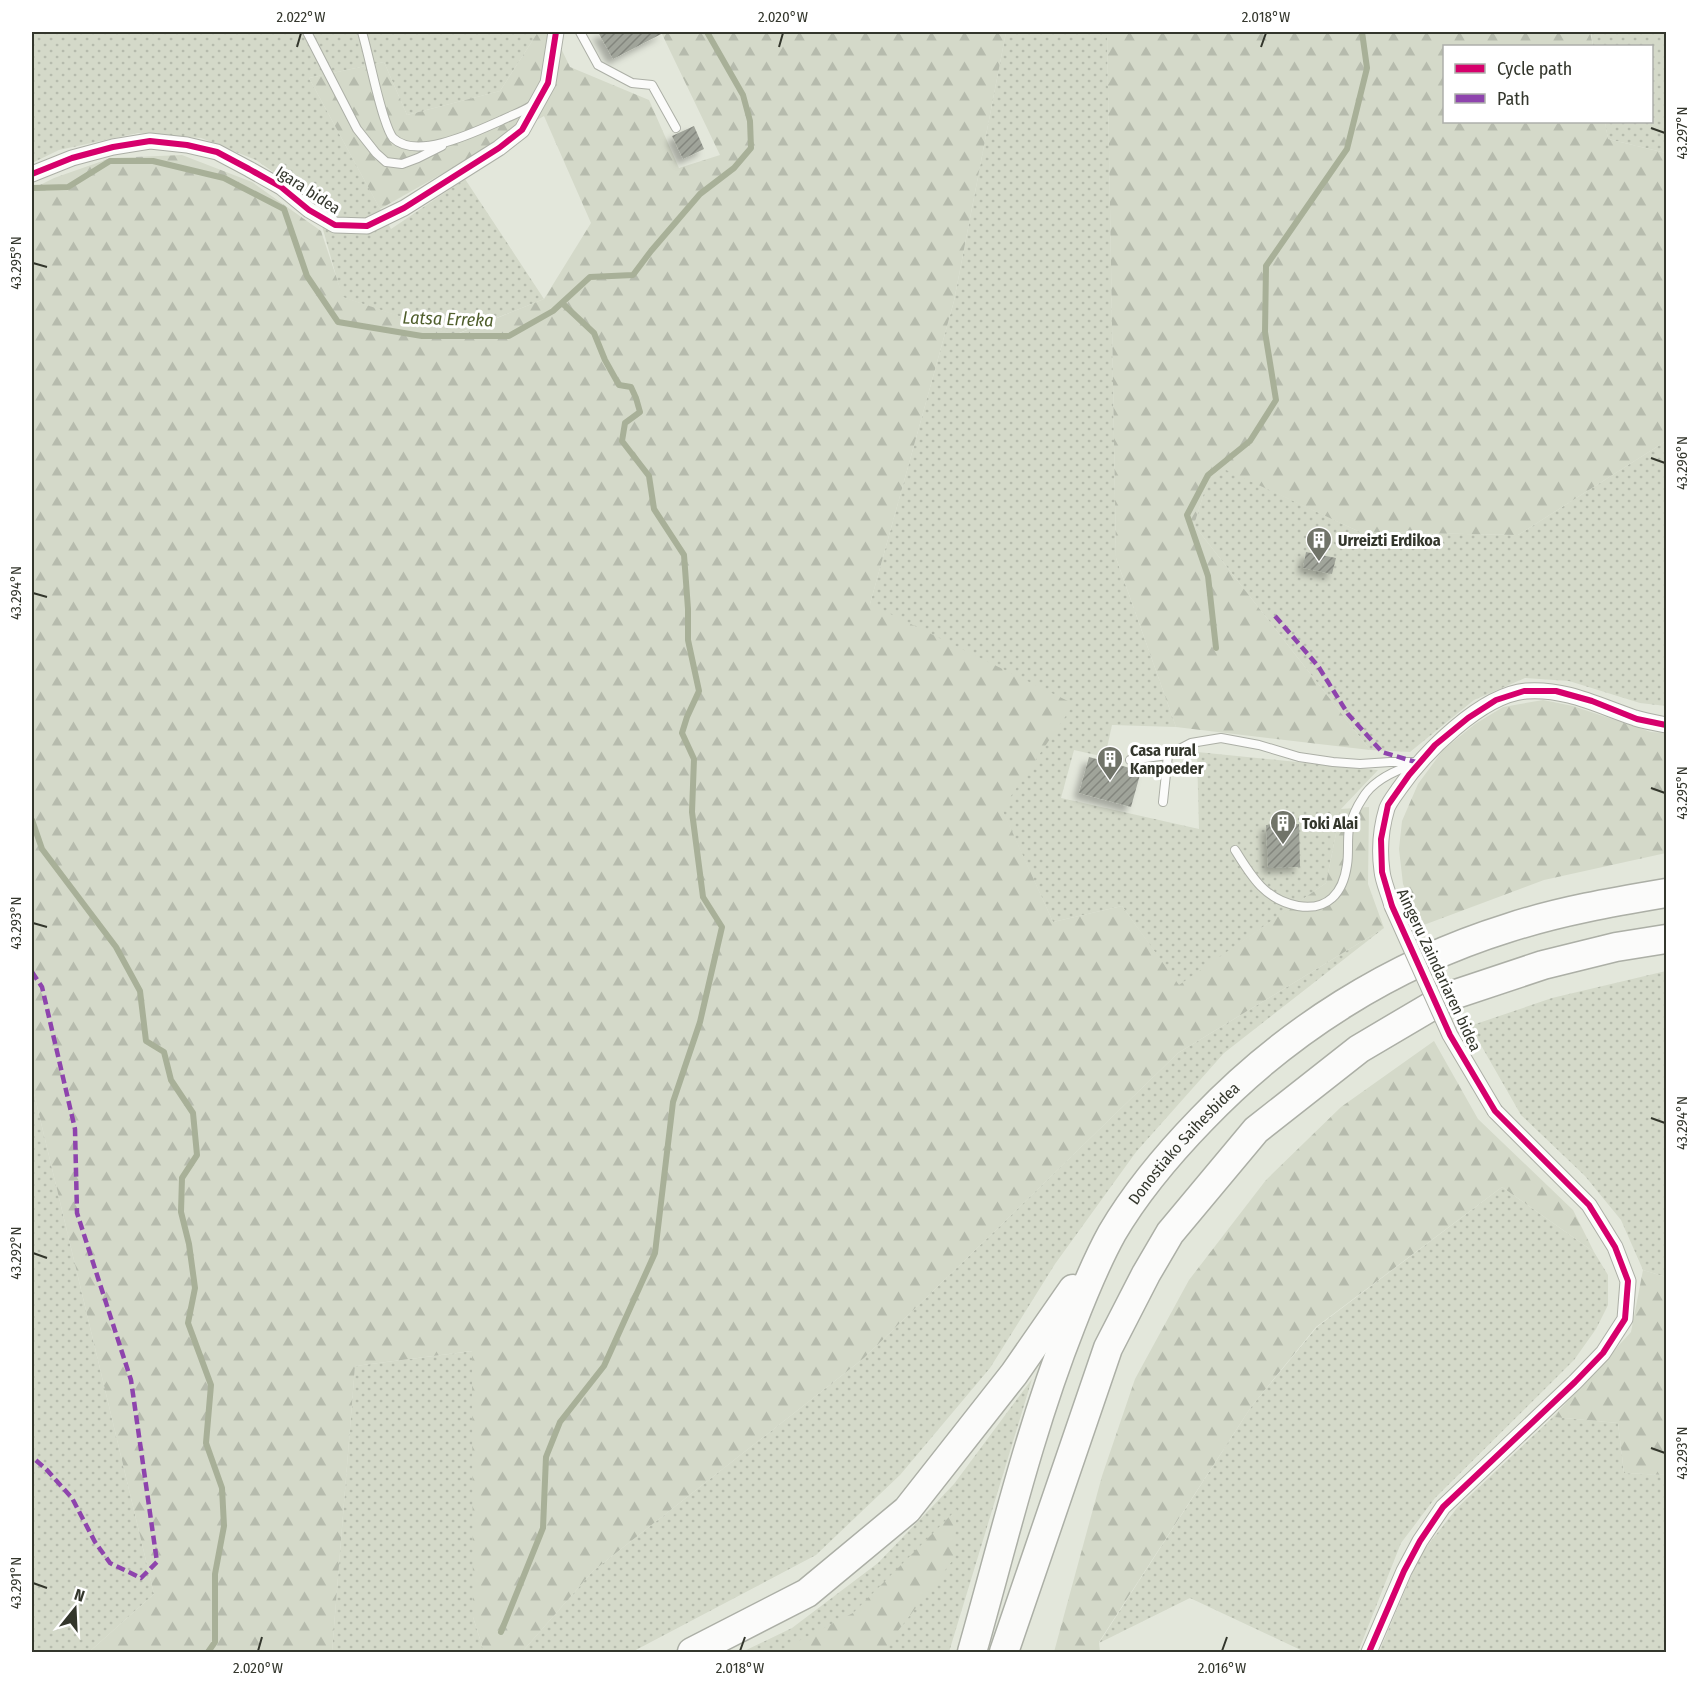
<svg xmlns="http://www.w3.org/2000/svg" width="1698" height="1684" viewBox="0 0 1698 1684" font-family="'Fira Sans Condensed',sans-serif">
	<defs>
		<pattern id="grass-dots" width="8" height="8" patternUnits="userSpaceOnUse" patternTransform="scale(1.5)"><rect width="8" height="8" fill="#d4d9c9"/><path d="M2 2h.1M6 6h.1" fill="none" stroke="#b6bbad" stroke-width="1.8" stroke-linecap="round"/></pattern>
		<pattern id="forest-firs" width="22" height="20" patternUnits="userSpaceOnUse" patternTransform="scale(1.5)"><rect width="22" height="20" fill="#d4d9c9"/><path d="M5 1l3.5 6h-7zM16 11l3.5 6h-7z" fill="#b6bbad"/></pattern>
		<pattern id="building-hatch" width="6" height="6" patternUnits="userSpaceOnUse" patternTransform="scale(1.5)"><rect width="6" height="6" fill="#a0a49a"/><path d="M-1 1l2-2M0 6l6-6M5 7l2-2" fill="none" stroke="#83867e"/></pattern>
		<filter id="shadow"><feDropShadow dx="-5.5" dy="5.5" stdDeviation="3" flood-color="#0004"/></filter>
	</defs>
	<rect width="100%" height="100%" fill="#e3e7db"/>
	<path fill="url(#grass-dots)" d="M32,32H538L500,91L407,115L384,62L309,78L391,229L465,179L544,299L454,335L342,297L315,201L256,160L201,138L138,133L59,150L32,163Z
		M1006,32H1107L1116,558L1176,727L1112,725L1105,757L1074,750L1061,798L1199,829L1197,752L1378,770L1341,809L1326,883L1179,986L1122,906L1053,922L1001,808L870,604L954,301Z
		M1591,32H1666V153L1608,139L1605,122H1652V46H1593Z
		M1666,441V706L1640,703L1569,681L1525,678L1474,700L1410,752L1370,750L1194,525L1213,463L1360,532L1518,535Z
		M1384,928L1224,1053L1136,1152L1055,1264L990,1368L900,1475L816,1555L632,1652H522L593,1571L864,1358L1178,1053Z
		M1666,971V1277L1643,1270L1621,1220L1585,1176L1521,1115L1470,1026L1552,998Z
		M32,1085L154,1594L89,1652H32Z
		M1502,1187L1594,1252L1608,1275V1305L1596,1329L1574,1360L1435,1498L1401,1543L1358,1652H1305L1190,1598L1099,1643L1251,1407L1317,1327Z
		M473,1351V1617L484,1652H332L355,1366Z
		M1032,1379L949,1652H742L792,1628L878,1563L954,1484Z
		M1553,1417L1618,1423L1624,1473L1666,1475V1652H1379L1420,1555L1457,1508Z"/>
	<path fill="url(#forest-firs)" d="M538,32H553L570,67L649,100L679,168L720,155L661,32H1006L954,301L870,604L1074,704L1002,809L1053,922L1122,906L1179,985L1326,883L1341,809L1369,807L1368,884L1384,928L1178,1053L864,1358L593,1571L522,1652H484L473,1617L472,1351L355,1366L332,1652H89L154,1594L32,1085V189L54,178L111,158L182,155L252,182L321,231L343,297L455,335L544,299L591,223L544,116L380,209L309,78L384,62L407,115L500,91Z
		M1107,32H1590L1593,46H1444V122H1605L1608,139L1666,153V441L1518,535L1360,532L1213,464L1194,525L1370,750L1176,727L1116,558Z
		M1543,700L1573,706L1651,732L1666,733V853L1544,880L1421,926L1403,884L1399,849L1402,821L1418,784L1443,750L1475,724L1503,707Z
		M1434,1041L1478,1119L1573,1210L1594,1252L1502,1187L1316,1327L1251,1407L1099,1642L1100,1652H1054L1102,1476L1135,1379L1189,1280L1266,1180L1341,1107Z
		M1643,1270L1666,1277V1475L1624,1473L1618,1423L1553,1417L1631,1332Z
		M957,1509L953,1560L887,1645L888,1652H777L853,1613Z"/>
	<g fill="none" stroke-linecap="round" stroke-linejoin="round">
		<path stroke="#a8b098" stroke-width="6" d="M32,188L68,187L110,161H153L224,178L284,209L307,276L338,322L422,336H509L553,311L590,277L633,275L651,251L700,194L734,168L751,148L750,121L743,95L707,32
			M1216,648L1208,576L1187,515L1208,475L1250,441L1276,400L1265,332L1266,266L1347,149L1367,68L1362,32
			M32,820L42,849L116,947L140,991L146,1041L164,1052L171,1080L193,1113L197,1155L182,1178L181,1212L189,1244L195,1288L188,1323L211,1385L206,1443L222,1488L224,1526L215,1574V1642L208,1652
			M501,1632L543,1528L546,1457L560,1422L604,1366L655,1253L673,1102L700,1022L722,927L703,897L692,812L694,759L682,733L687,717L699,691L688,640V609L684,555L654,509L649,476L622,441L625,423L640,412L636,398L631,387L619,385L605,360L594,333L562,303"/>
	</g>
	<path fill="url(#building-hatch)" filter="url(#shadow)" d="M598,32H665L613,59Z
		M694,126L704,149L683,159L672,136Z
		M1306,552L1336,558L1332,574L1303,568Z
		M1089,757L1141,771L1131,807L1079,793Z
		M1299,824L1300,867L1268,868L1266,825Z"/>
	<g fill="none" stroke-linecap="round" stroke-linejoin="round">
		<defs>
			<path id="service" d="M307,32L357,129L376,153L386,162L402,164L418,158L442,146
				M362,32C370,60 375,89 384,117C386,123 389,133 393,138C417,161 477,131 502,120C512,115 522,112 531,106
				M580,32L598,65L632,83L652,85L676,128
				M1130,760L1168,755L1191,743L1221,738L1259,745L1299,757L1333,762L1360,764L1390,762H1412
				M1163,802L1168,755
				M1235,850C1251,876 1265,900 1298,906C1328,911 1343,893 1347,865C1349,853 1347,841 1349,828C1352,818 1356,808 1362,799C1372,781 1396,770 1415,764"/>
			<path id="minor" d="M32,174L72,158L113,147L150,141L187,145L217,152L249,169L281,187L309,210L335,225L367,226L404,208L499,148L522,130L548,83L556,32
				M1392,906C1389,894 1383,882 1382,871C1379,850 1381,828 1387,808C1390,801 1395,795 1399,789C1424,753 1481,695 1526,691C1566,688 1599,706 1635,718C1645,721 1656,723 1666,725
				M1369,1652L1404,1571L1420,1541L1443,1507L1575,1382L1603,1353L1625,1319L1628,1281L1615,1247L1589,1205L1495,1111"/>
			<g id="motorway">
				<path d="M692,1652L807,1593L907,1510L1014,1374L1073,1289"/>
				<path id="s1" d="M972,1652C1003,1543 1029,1431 1071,1325C1083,1294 1096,1262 1112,1233C1136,1192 1169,1153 1202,1119C1286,1031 1392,964 1508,928C1560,911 1613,902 1666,893"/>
				<path d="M1004,1652L1108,1348L1146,1274L1170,1233L1256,1130L1359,1049L1447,997L1543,965L1616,947L1666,939"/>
			</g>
		</defs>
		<use href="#service" stroke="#acafa6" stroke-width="10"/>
		<use href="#minor" stroke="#acafa6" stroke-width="17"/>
		<use href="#motorway" stroke="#acafa6" stroke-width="31"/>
		<use href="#service" stroke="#fbfbfa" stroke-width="8"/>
		<use href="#minor" stroke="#fbfbfa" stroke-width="15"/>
		<use href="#motorway" stroke="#fbfbfa" stroke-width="28"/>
		<defs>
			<path id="minor-bridge" d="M1392,906L1450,1035L1495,1111"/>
		</defs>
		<use href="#minor-bridge" stroke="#acafa6" stroke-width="17" stroke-linecap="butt"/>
		<use href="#minor-bridge" stroke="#fbfbfa" stroke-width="15"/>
		<path stroke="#8e44ad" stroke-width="4.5" stroke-dasharray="9 4.5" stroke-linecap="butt" d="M1275,616L1318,666L1348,714L1382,752L1419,763
			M32,972L42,987L75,1129L77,1213L131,1380L157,1562L141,1578L110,1563L95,1542L72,1498L46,1469L32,1457"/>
		<defs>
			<path id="cycleway" d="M32,174L72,158L113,147L150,141L187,145L217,152L249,169L281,187L309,210L335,225L367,226L404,208L499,148L522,130L548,83L556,32
				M1369,1652L1404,1571L1420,1541L1443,1507L1575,1382L1603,1353L1625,1319L1628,1281L1615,1247L1589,1205L1495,1111L1450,1035L1392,906L1382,872L1381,839L1388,805L1409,775L1435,745L1468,718L1496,700L1524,691H1556L1592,701L1637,719L1666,725"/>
		</defs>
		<use href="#cycleway" stroke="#fff" stroke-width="10"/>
		<use href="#cycleway" stroke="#d6006c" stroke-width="6"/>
	</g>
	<path fill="none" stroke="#33362c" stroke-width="2" d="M297,47L301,33M779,47L783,33M1261,47L1266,33M1651,128L1665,133M33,263L47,267M1651,458L1665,463M33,593L47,597M1651,788L1665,793M33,923L47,927M1651,1118L1665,1123M33,1253L47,1258M1651,1448L1665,1453M33,1583L47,1588M258,1651L262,1637M740,1651L745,1637M1222,1651L1227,1637"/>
	<defs>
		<symbol id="building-pin" viewBox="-11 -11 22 30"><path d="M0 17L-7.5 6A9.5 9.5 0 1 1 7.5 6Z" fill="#717469" stroke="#fff"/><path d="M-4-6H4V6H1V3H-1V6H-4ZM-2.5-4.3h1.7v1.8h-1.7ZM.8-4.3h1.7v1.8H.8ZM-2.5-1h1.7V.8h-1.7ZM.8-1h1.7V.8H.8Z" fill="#fff"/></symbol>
	</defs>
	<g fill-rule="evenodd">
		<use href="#building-pin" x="1304" y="525" width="30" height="40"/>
		<use href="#building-pin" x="1095" y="744" width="30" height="40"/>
		<use href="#building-pin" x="1268" y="808" width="30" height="40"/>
	</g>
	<g text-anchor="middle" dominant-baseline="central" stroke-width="6" stroke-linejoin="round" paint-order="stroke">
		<g font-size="16" fill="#33362c" stroke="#fff">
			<text transform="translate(308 190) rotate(33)">Igara bidea</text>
			<text transform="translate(1439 970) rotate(65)">Aingeru Zaindariaren bidea</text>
			<text stroke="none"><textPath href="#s1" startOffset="558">Donostiako Saihesbidea</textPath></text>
		</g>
		<g font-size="16" font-weight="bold" fill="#33362c" stroke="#fff" text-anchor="start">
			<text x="1338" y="540">Urreizti Erdikoa</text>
			<text x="1130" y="750">Casa rural<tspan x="1130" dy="18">Kanpoeder</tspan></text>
			<text x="1302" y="823">Toki Alai</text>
		</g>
		<g font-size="18" font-style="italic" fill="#4f5e2c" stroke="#fff">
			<text transform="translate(448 319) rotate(2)">Latsa Erreka</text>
		</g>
	</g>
	<rect width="1698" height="1684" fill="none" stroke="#ffffff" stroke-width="66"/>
	<rect x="1443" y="45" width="210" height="78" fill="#ffffff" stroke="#adafab" stroke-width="1.5"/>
	<rect x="1455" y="64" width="30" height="9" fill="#d6006c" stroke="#adafab" stroke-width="1.5"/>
	<text x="1497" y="75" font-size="18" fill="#33362c">Cycle path</text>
	<rect x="1455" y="94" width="30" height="9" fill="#8e44ad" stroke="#adafab" stroke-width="1.5"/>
	<text x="1497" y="105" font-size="18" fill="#33362c">Path</text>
	<g transform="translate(75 1609) rotate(18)" stroke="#ffffff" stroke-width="4.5" paint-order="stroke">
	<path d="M0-4.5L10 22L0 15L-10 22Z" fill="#33362c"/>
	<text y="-9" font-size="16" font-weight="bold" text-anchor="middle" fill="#33362c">N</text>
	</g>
	<rect x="33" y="33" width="1632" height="1618" fill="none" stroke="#33362c" stroke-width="2"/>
	<g font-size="15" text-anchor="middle" fill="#33362c">
		<text x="301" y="22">2.022°W</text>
		<text x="783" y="22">2.020°W</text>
		<text x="1266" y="22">2.018°W</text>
		<text transform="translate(1682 133) rotate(-90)" y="5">43.297°N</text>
		<text transform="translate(16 263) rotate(-90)" y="5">43.295°N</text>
		<text transform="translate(1682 463) rotate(-90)" y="5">43.296°N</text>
		<text transform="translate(16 593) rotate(-90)" y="5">43.294°N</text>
		<text transform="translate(1682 793) rotate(-90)" y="5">43.295°N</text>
		<text transform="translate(16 923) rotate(-90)" y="5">43.293°N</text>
		<text transform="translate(1682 1123) rotate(-90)" y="5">43.294°N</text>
		<text transform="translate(16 1253) rotate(-90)" y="5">43.292°N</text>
		<text transform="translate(1682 1453) rotate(-90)" y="5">43.293°N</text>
		<text transform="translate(16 1583) rotate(-90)" y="5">43.291°N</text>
		<text x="258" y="1673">2.020°W</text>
		<text x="740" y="1673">2.018°W</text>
		<text x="1222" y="1673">2.016°W</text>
	</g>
</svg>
